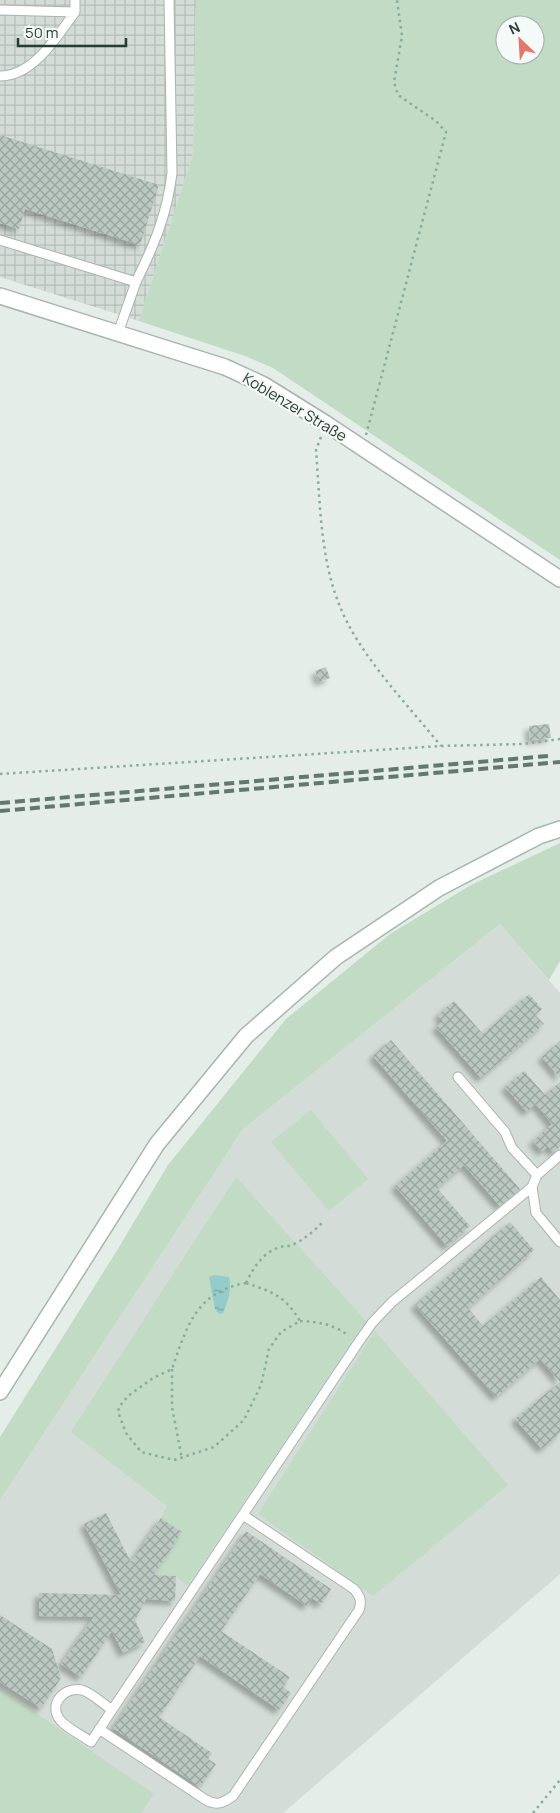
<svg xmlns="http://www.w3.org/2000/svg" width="560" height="1813" viewBox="0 0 560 1813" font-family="Manrope,sans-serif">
	<defs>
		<pattern id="industrial-grid" width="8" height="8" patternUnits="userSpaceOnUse" patternTransform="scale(1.25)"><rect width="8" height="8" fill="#d3dcd7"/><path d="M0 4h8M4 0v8" fill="none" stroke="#b5beb9"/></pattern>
		<pattern id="water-ripples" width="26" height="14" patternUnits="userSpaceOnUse" patternTransform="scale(1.25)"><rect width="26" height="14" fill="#94cbcb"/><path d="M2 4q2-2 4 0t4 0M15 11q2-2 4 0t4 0" fill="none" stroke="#79a6a5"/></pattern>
		<pattern id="building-cross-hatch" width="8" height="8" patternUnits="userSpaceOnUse" patternTransform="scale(1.25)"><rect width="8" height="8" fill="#bbc7c1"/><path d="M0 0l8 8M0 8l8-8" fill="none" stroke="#98a39d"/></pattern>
		<filter id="shadow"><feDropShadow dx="-4.5" dy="4.5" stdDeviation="2.5" flood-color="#0004"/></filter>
	</defs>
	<rect width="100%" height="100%" fill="#e5ede8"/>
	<path fill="#d3dcd7" d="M500,924L560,993V1574L283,1813H0V1500L243,1129Z"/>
	<path fill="url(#industrial-grid)" d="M0,0H196L193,154L139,321L0,277Z"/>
	<path fill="#c1dbc4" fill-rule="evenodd" d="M196,0H560V560L273,368L245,356L139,321L193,154ZM505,25H535V55H505Z
		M560,843V961L549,980L500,924L243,1129L0,1500V1437L116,1252L168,1165L286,1019L390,934L471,885Z
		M311,1110L368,1179L329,1211L271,1142Z
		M236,1177L366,1321L187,1586L176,1576L154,1575L182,1532L161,1518L167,1506L71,1432Z
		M375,1331L508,1485L373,1596L258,1514Z
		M0,1688L154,1794L141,1813H0Z"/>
	<path fill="url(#water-ripples)" d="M214,1275L229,1277C232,1290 228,1301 223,1313L219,1314L215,1309L209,1277Z"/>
	<path fill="url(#building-cross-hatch)" filter="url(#shadow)" d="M0,135L159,185L140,245L25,209L19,229L0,223Z
		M326,667L330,678L319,682L315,671Z
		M549,724L551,738L530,740L529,726Z
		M529,994L542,1009L535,1015L544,1024L481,1078L436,1027L443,1021L438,1015L454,1001L483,1034Z
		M391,1040L520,1189L500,1206L464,1165L437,1188L470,1226L447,1246L395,1186L447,1141L373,1056Z
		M560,1041V1078L542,1057Z
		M524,1071L545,1095L560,1082V1147L553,1152L548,1146L542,1152L533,1141L552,1124L536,1104L527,1112L505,1087Z
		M510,1222L534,1250L468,1308L483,1326L541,1277L560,1300V1382L540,1359L496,1397L415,1305Z
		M560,1382V1433L542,1449L515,1419Z
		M106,1513L131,1562L161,1518L182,1532L154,1575L176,1576L175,1601L146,1599L135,1620L145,1642L123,1653L112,1631L81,1677L61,1664L94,1617L39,1616V1593L121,1595L84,1524Z
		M246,1531L331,1589L321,1604L312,1598L307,1606L260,1574L221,1631L290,1677L283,1687L291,1693L279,1710L200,1656L159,1717L212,1753L208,1759L216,1764L200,1787L113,1728Z
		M0,1615L52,1649L61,1678L41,1708L0,1682Z"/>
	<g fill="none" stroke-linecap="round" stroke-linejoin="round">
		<defs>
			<path id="service" d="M75,0V12
				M0,10L75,12C57,36 34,76 0,76
				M0,240L136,282L118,333
				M136,282C154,245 167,215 172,173L169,0
				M458,1077L505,1132L512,1148L537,1175
				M532,1187L536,1213L560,1242
				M112,1710C103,1704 92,1693 82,1690C64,1686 47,1705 61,1721C68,1729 82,1735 91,1742L112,1710L358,1343L372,1323L392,1302L532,1187L537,1175L560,1155
				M99,1729L206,1800C217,1806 223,1803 233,1796L359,1610C362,1601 360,1596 354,1589L243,1515"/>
			<path id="tertiary" d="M0,296L225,367L264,385L325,423L560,579"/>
			<path id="secondary" d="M0,1392L157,1144L246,1036L336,957L439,888L539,836L560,829"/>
		</defs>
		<use href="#service" stroke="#a8b5ae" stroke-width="11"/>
		<use href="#tertiary" stroke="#a8b5ae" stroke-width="18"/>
		<use href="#secondary" stroke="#a5b7ae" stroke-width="18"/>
		<path stroke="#89ac9c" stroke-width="2.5" stroke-dasharray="2.5 4" stroke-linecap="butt" d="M366,435L446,132L436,121L398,95L394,82L402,36L397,0
			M321,437L316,450C320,500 320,557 339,604C358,654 407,704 441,746
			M0,774L441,746L523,744L560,739
			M246,1283C273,1292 285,1296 300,1321L281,1332L269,1349L261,1385L244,1420L214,1447L174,1460L141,1452L126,1433L118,1412L119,1407L128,1396L153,1378L172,1369C187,1326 196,1292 246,1283Z
			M246,1283C254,1267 262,1253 280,1247C284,1246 288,1247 292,1245C304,1240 314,1231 323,1222
			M300,1321C320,1322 333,1324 349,1336
			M172,1369V1407L182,1459
			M533,1813L560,1780"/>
		<use href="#service" stroke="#fff" stroke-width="9"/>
		<use href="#tertiary" stroke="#fff" stroke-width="15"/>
		<use href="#secondary" stroke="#fff" stroke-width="15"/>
		<path stroke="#61786e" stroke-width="4" stroke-dasharray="10 5" stroke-linecap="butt" d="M0,803L548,756
			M0,811L560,762"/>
	</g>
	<g text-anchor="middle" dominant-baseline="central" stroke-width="4.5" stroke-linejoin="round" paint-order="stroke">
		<g font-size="15" fill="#263d33" stroke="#f5f9f7">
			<text transform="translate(295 407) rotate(31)">Koblenzer Straße</text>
		</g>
	</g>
	<g transform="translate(520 40) rotate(335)"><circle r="24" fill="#f5f9f7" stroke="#a2aea9"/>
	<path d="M0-4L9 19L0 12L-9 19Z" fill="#e2776d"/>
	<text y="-8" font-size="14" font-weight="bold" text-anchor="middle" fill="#263d33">N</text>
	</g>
	<path d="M18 38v8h108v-8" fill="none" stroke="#263d33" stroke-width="2.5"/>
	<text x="25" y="38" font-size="15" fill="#263d33" stroke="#f5f9f7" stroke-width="4" paint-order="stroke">50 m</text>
</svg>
